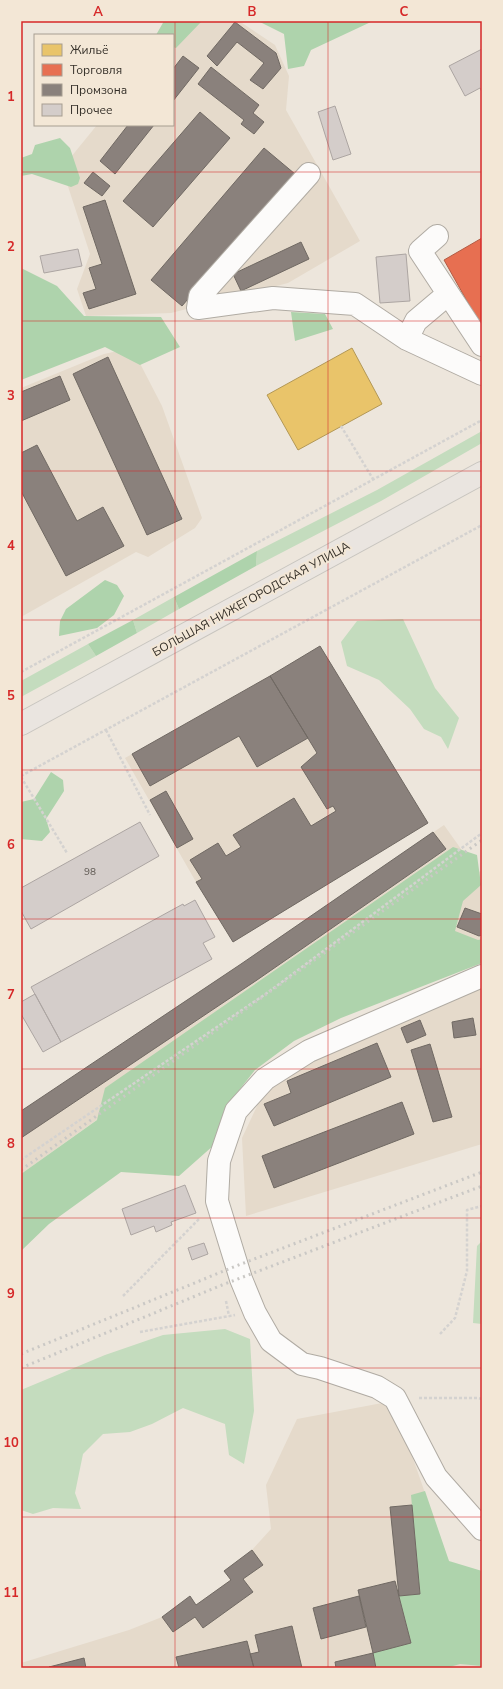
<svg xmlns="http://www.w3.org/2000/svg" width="503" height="1689" viewBox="0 0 503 1689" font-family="'Nunito Sans',sans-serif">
	<rect width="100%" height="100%" fill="#ede6dc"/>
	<path fill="#e5dacb" d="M196,21H239L275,45L289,76L286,110L360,241L288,283L171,313L86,316L77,289L90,254L62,168L97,125H173V35Z
		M132,348L162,406L202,518L195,528L148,557L136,552L21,617V388L104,354Z
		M320,646L428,823L233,942L196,882L125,758L270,676Z
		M444,825L466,856L21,1174V1111L241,964Z
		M482,870V957L468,963L433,903Z
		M482,987V1144L246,1216L242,1138L265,1089L292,1070Z
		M393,1401L457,1585L482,1582V1668H21V1663L129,1630L162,1617L190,1596L196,1605L230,1580L224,1571L252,1550L271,1529L266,1485L297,1419Z"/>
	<path fill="#c4dcbe" d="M482,431V443L381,501L256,566L257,551L377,490Z
		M174,597L179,609L137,633L133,620Z
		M403,619L435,688L459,718L448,749L441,737L424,729L410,709L379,680L347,666L341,642L357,621Z
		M88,644L96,656L21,697V681Z
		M482,1241V1324L473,1323L477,1246Z
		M225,1329L250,1339L254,1411L244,1464L229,1455L225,1424L183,1408L152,1424L130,1432L103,1434L83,1454L75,1493L81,1509L53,1508L33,1514L21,1510V1390L105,1355L163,1335Z"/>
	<path fill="#aed3ac" d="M164,21H202L176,48L173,47V35H156Z
		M258,21H373L311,50L304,66L288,69L284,34Z
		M60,138L70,148L80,178L78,184L71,187L32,174L21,176V158L32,154L35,145Z
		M21,268L57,286L84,316L161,317L180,347L140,365L105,347L21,380Z
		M291,312L325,314L333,329L295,341Z
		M257,551L256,566L179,609L174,597Z
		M105,580L117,585L124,596L114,615L97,628L59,636L60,621L66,609Z
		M133,620L137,633L96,656L88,644Z
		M51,772L63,780L64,791L46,819L50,832L42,841L21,839V802L34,799Z
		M453,847L477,855L481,885L463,901L455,931L478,940L482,939V963L341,1018L294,1041L255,1070L225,1108L214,1145L179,1176L121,1172L49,1224L21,1251V1174L97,1120L105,1088Z
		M425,1491L449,1561L482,1571V1666L460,1664L446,1668H376L373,1653L411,1643L399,1596L420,1594L411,1495Z"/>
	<path fill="#e9c46a" stroke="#b39856" d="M352,348L382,404L298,450L267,395Z"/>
	<path fill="#e76f51" stroke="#b25c45" d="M482,238V328L444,260Z"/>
	<path fill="#8a817c" stroke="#706963" d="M235,22L276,53L281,68L263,89L250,80L264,63L237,42L217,66L207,56Z
		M183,56L199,68L173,101V69Z
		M211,67L259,105L253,113L264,122L254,134L241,124L244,120L198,84Z
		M200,112L230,138L153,227L123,201Z
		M128,125H154L115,174L100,161Z
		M264,148L295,174L182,306L151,280Z
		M93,172L110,186L102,196L84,183Z
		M105,200L136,294L89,309L83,293L96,289L89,268L102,264L83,207Z
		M301,242L309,259L241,291L233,274Z
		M108,357L182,519L147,535L73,374Z
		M60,376L70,400L21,421V392Z
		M37,445L77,521L103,507L124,546L66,576L21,491V453Z
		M320,646L428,823L233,942L196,882L202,879L190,860L218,843L226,856L241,847L233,835L294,798L311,826L336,811L333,806L327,809L301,767L317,753L270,676Z
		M270,676L308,738L257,767L239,736L150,786L132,754Z
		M166,791L193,839L177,848L150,800Z
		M433,832L446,849L257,980L21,1138V1111L241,964Z
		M465,908L482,914V935L479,936L457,927Z
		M473,1018L476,1035L454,1038L452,1022Z
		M420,1020L426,1035L407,1043L401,1028Z
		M377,1043L391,1077L274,1126L264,1104L291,1093L287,1081Z
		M430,1044L452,1117L433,1122L411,1050Z
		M402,1102L414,1134L274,1188L262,1156Z
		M412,1505L420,1594L399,1596L390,1507Z
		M252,1550L263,1565L243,1579L253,1592L203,1628L195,1617L173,1632L162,1617L190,1596L196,1605L231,1580L224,1571Z
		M395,1581L411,1643L373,1653L358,1590Z
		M359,1596L366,1627L321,1639L313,1608Z
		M292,1626L302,1668H254L250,1654L259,1652L255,1635Z
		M247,1641L254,1668H179L176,1657Z
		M373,1653L376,1668H336L335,1662Z
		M84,1658L86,1668L49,1667Z"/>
	<path fill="#d4cdca" stroke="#aca5a2" d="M482,49V92L480,88L465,96L449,66Z
		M335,106L351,154L333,160L318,112Z
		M78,249L82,266L44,273L40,256Z
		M406,254L410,301L380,303L376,257Z
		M140,822L159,856L31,929L21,911V888Z
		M195,900L215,937L203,943L212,959L61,1042L31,987L183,904L184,906Z
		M35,994L61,1042L43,1052L21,1014V1002Z
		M185,1185L196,1213L171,1222L172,1225L156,1232L154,1226L131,1235L122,1209Z
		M204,1243L208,1254L192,1260L188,1248Z"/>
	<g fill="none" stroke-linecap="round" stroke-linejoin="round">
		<defs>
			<path id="minor" d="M309,174L200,296L198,308L273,298L355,304L407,339L482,374
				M437,236L420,251L482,345
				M407,339L416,321L448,294
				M482,976L309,1051L265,1079L236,1111L219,1161L217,1201L241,1279L255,1313L271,1341L302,1364L320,1368L377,1387L395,1398L436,1477L482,1529"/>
			<path id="major" d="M21,724L482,473"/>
		</defs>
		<use href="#minor" stroke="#b0aba3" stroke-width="24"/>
		<use href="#major" stroke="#c8c5bf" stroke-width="24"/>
		<path stroke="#d4d2d0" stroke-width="2.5" stroke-dasharray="3 2" stroke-linecap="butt" d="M341,426L373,479
			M21,672L482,420
			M106,730L150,815
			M21,776L482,525
			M21,777L67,853
			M21,1160L267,993L482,833
			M123,1296L200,1218
			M226,1301L229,1316
			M140,1332L235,1315
			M440,1334L455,1318L467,1271V1210L482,1206
			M419,1398H478L482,1399"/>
		<use href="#minor" stroke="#fcfbfa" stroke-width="22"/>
		<use href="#major" stroke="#eae5e0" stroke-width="22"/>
		<path stroke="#cac8c5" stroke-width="3" stroke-dasharray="2 4" stroke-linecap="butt" d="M21,1170L482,840
			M21,1354L236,1266L482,1172
			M21,1368L222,1285L482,1186"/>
	</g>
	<path fill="none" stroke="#d62828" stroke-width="1" stroke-opacity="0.55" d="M175,21V1668M328,21V1668M21,172H482M21,321H482M21,471H482M21,620H482M21,770H482M21,919H482M21,1069H482M21,1218H482M21,1368H482M21,1517H482"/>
	<g text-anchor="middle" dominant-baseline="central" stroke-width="4" stroke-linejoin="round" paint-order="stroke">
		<g font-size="10" fill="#5d5751">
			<text x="90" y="872">98</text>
		</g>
		<g font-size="12" fill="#353029" stroke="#f3e7d6">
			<text transform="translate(251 599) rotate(-29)">БОЛЬШАЯ НИЖЕГОРОДСКАЯ УЛИЦА</text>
		</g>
	</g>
	<rect width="503" height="1689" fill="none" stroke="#f3e7d6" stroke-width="44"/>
	<rect x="34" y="34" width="140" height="92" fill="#f3e7d6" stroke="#a79e91"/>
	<rect x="42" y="44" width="20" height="12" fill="#e9c46a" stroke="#a79e91"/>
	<text x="70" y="54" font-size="12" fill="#353029">Жильё</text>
	<rect x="42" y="64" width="20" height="12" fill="#e76f51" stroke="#a79e91"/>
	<text x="70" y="74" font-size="12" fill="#353029">Торговля</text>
	<rect x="42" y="84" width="20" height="12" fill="#8a817c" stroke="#a79e91"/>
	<text x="70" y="94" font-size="12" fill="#353029">Промзона</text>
	<rect x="42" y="104" width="20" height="12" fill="#d4cdca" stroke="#a79e91"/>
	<text x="70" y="114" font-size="12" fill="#353029">Прочее</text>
	<rect x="22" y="22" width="459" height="1645" fill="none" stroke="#d62828" stroke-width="1.5"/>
	<g font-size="13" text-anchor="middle" font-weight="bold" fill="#d62828">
		<text x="98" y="16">A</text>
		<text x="252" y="16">B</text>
		<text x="404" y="16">C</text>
		<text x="11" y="101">1</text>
		<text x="11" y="251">2</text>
		<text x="11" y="400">3</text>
		<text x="11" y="550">4</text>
		<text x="11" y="700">5</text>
		<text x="11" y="849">6</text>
		<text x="11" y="999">7</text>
		<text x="11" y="1148">8</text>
		<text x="11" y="1298">9</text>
		<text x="11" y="1447">10</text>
		<text x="11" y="1597">11</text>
	</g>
</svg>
